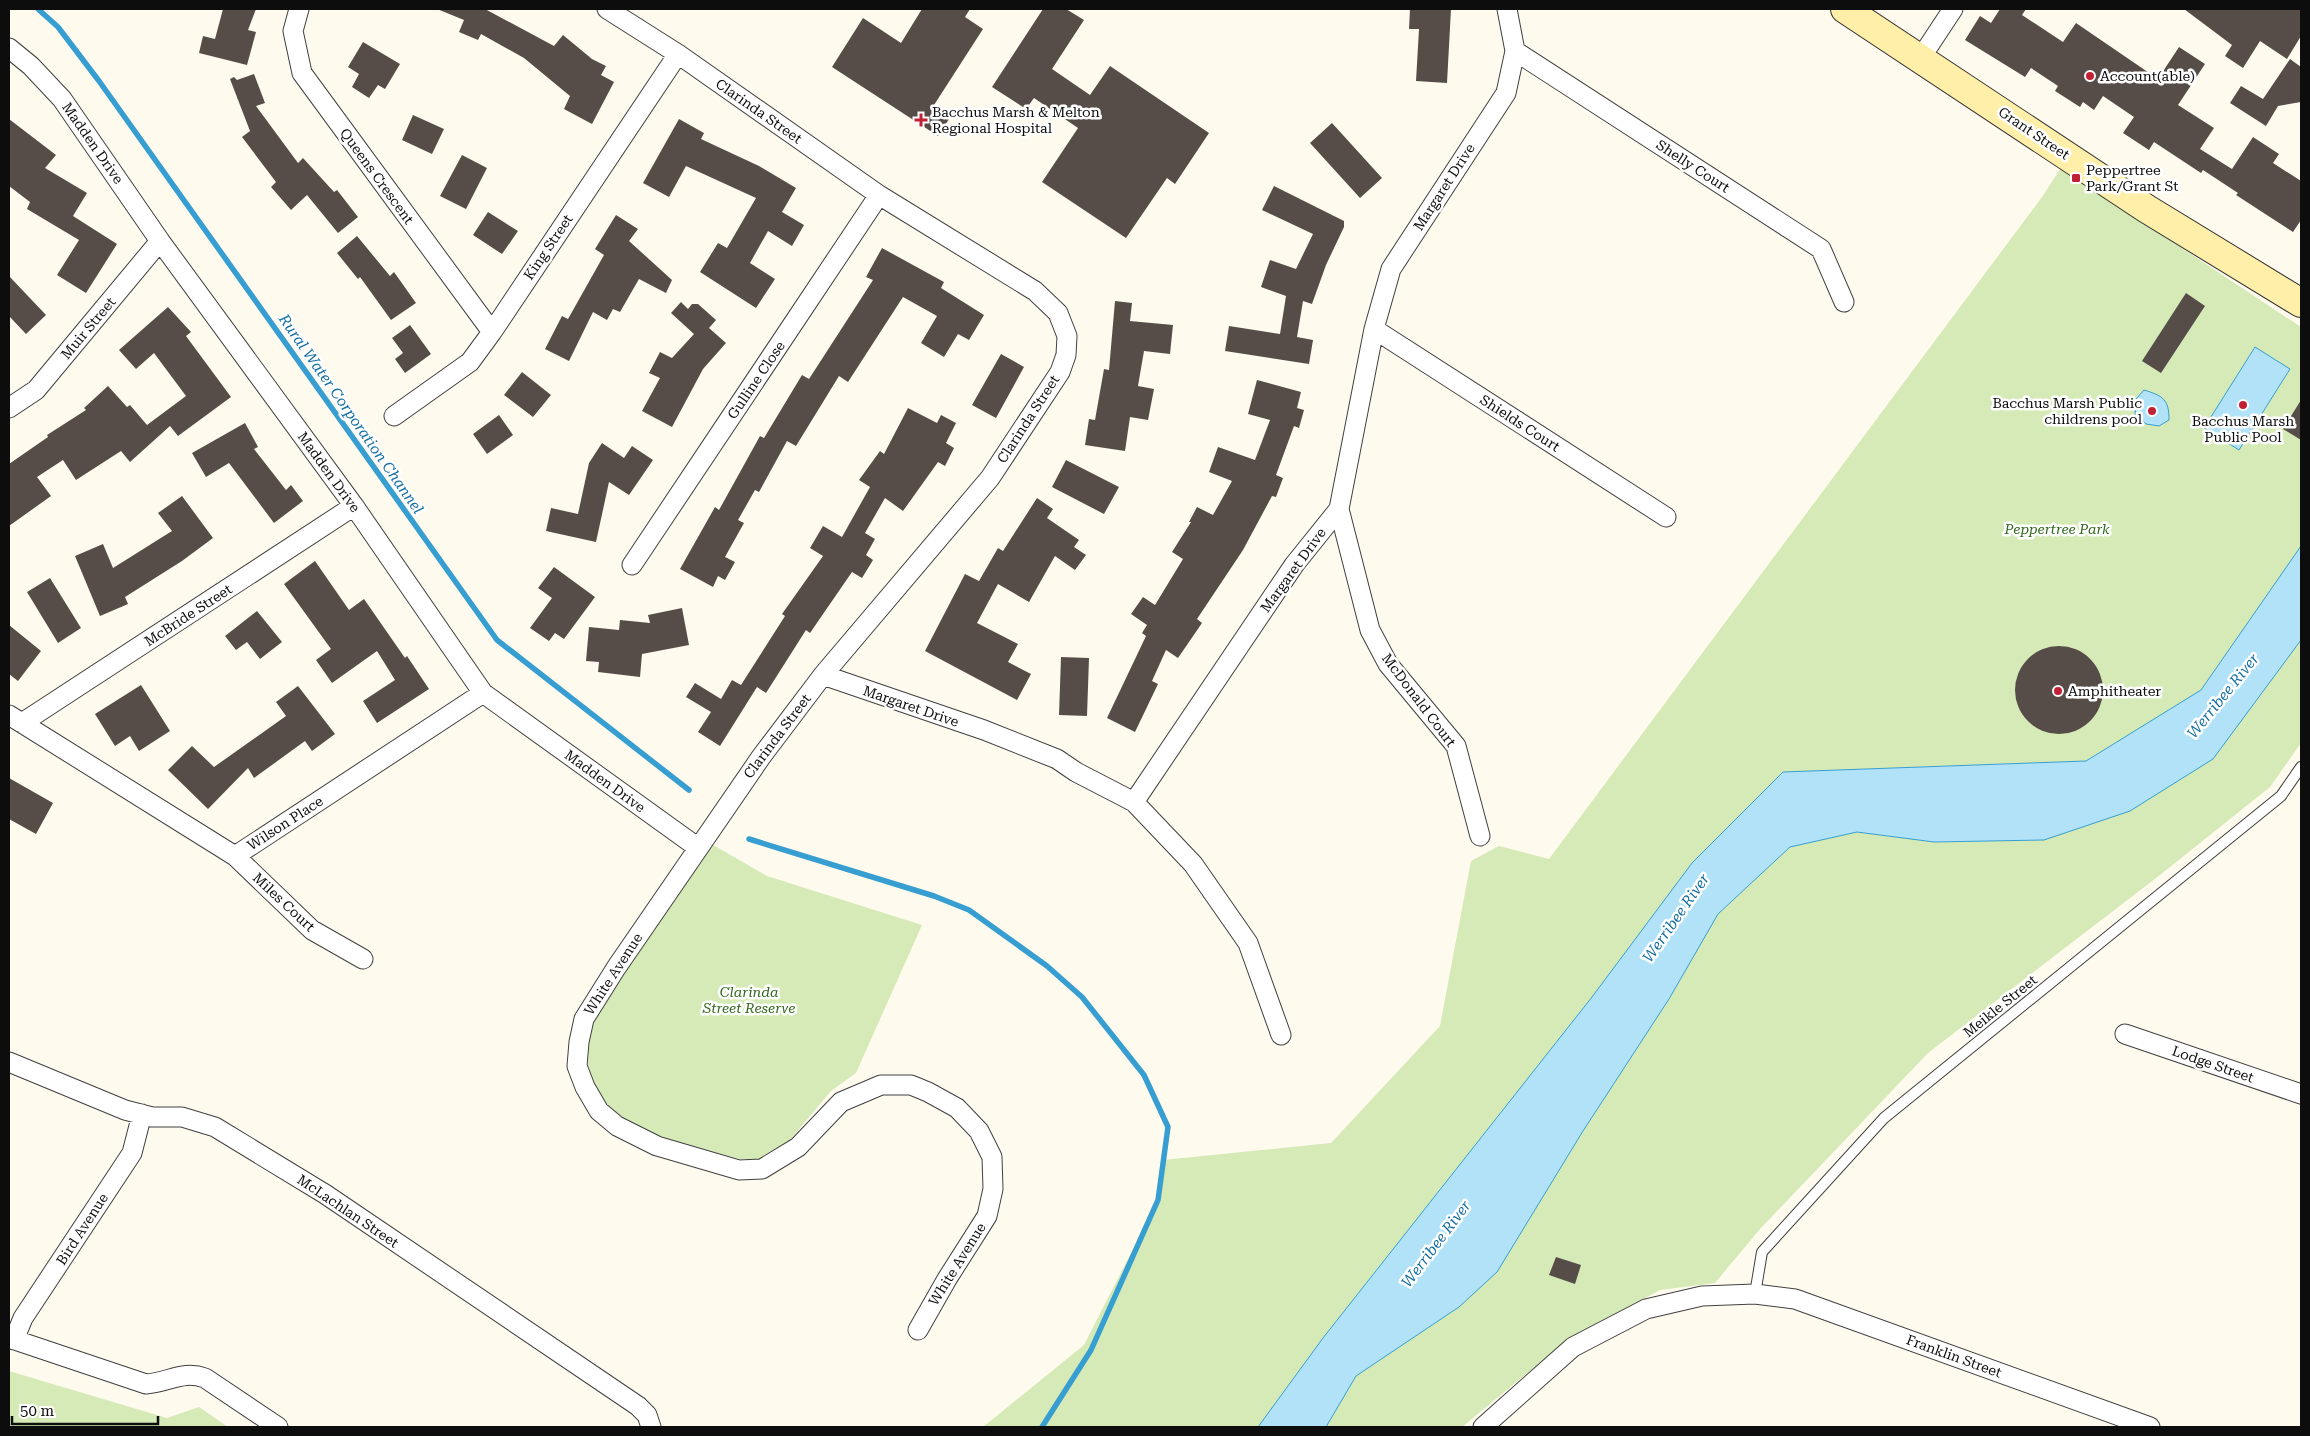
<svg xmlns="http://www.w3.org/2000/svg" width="2310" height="1436" viewBox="0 0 2310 1436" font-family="'Roboto Serif',serif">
	<rect width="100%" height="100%" fill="#fffaee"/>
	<path fill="#d5eab6" d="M2061,168L2301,327V550L2201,690L2086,761L1783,772L1687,870L1592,997L1323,1338L1258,1427H983L1084,1345L1158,1200L1163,1160L1331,1143L1440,1026L1471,861L1499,846L1549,859L2042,197Z
		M2301,640V743L2270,787L2160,875L1928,1053L1760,1229L1715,1283L1660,1290L1612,1316L1560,1346L1462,1427H1326L1356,1376L1459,1307L1583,1131L1669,999L1718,914L1790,847L1857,832L1934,842L2044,840Z
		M708,842L767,876L922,925L856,1073L831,1091L790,1140L759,1159H740L660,1137L623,1120L606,1109L594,1085L588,1065L589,1021Z
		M9,1371L167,1418L199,1407L228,1427H9Z"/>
	<path fill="#b1e2f8" stroke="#369ed1" d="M2255,347L2290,369L2239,450L2204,428Z
		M2144,390C2163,396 2169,399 2169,420L2159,426L2146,424L2135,414L2136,399Z
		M2301,546V640L2213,759L2130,811L2044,840L1934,842L1857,832L1790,847L1718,914L1669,999L1583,1131L1497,1272L1459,1307L1356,1376L1326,1427H1258L1323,1338L1592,997L1692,863L1783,772L2086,761L2201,690Z"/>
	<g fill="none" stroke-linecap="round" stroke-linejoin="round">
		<path stroke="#369ed1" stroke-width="5.5" d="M38,9L58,27L99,81L497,640L689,790
			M749,839L934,896L969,910L1047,966L1082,997L1144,1075L1168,1127L1158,1200L1091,1350L1042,1427"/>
	</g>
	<path fill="#564d49" d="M223,9H256L248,30L256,32L247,65L199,53L203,36L215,39Z
		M437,9H485L554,46L563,35L592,59L606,66L601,75L614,82L592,124L564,109L570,96L524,58L481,34L478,40L459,32L464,20Z
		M922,9H970L965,17L983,29L934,105L951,116L938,136L832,67L863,18L901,43Z
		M1043,9H1066L1084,20L1052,69L1090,95L1110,66L1209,133L1175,184L1167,178L1126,238L1042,182L1078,128L1034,98L1026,109L992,87Z
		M1410,9H1451L1447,83L1416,81L1419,29H1409Z
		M2000,9H2026L2022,15L2063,42L2076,23L2158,79L2179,47L2205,64L2178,105L2214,128L2200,149L2232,169L2253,137L2279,154L2273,163L2301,181V220L2293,232L2236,195L2238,193L2203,170L2201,173L2154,142L2149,150L2123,133L2134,117L2103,96L2094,110L2083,102L2080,107L2055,91L2058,86L2031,68L2025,77L1965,40L1980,16L1991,23Z
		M2184,9H2301V36L2287,59L2260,41L2243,68L2225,56L2232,45Z
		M363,42L400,64L385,89L378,85L369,98L352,87L359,74L348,67Z
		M2290,59L2301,67V102L2278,106L2266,126L2230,103L2241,86L2263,99Z
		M254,74L265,103L256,106L298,163L303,158L334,192L337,190L358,217L338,233L307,195L291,210L271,187L276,182L242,137L250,131L230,79L234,77L237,80Z
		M413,115L444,129L432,154L402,140Z
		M9,119L56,155L45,168L87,193L73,216L117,244L86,293L57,275L79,240L27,209L30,202L9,186Z
		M679,119L704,133L701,139L759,166L796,188L782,212L804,225L792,246L768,231L750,263L775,279L756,308L700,272L718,243L727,248L756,198L686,166L669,197L643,183Z
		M1332,123L1382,178L1360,198L1310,143Z
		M462,155L487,168L466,209L440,196Z
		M1274,186L1344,221V227L1326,265L1312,304L1303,301L1297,337L1313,340L1309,364L1225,351L1229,326L1280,334L1286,296L1261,287L1270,260L1296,269L1313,234L1262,210Z
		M488,212L518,231L502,254L473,235Z
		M616,215L638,229L629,241L672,280L666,293L639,279L620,312L613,309L607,320L593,312L569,361L545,349L562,316L568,319L604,255L595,249Z
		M357,236L390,276L394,272L416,303L391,320L360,277L358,279L337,253Z
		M882,248L944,282L941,288L984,315L969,340L958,334L944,357L921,343L937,316L903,297L848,382L839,376L796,446L787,441L759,492L755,490L738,520L744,523L725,557L735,562L725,580L718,576L713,587L680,569L715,507L719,510L760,436L764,438L802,375L809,379L873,280L866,277Z
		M9,276L46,315L26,334L9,316Z
		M2186,293L2205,306L2161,373L2142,361Z
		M1115,301L1132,303L1130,321L1173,325L1170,354L1144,351L1138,386L1154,389L1148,420L1130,417L1125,451L1085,445L1089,419L1095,420L1104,369L1109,370Z
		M681,302L688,309L692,304H698L716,320L709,328L726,343L703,369L672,427L642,411L660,378L649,373L660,352L672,358L694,334L671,313Z
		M168,307L191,332L186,336L231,397L178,436L170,426L130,462L121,451L76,480L63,460L37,477L51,496L9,526V464L48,437L47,435L86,410L84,408L108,386L127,407L130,405L147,425L186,396L154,353L136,369L119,350Z
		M410,325L431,354L405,373L395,359L403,353L392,338Z
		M1001,354L1024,367L996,418L972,405Z
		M522,372L551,395L533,417L504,395Z
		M1257,380L1301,392L1297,408L1304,410L1299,428L1294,426L1276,475L1283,478L1276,497L1272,496L1243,550L1197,619L1202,623L1178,658L1166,650L1152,681L1158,684L1135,732L1107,718L1146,636L1142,633L1147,625L1131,614L1143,597L1155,605L1183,559L1172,552L1191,522H1189L1197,507L1213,515L1232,481L1209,472L1218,447L1255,460L1270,420L1248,414Z
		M2301,400V440L2283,429Z
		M908,408L937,423L941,415L956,423L946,443L954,448L945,466L938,462L903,511L885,498L865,533L875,539L866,555L873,560L862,578L852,572L810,633L806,630L766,693L757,687L720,746L698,732L711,712L686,697L695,683L721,699L732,680L741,685L785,616L782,614L823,556L810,548L823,526L842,537L870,487L859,480L880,451L884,454Z
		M499,415L513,435L487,454L473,434Z
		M245,423L258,447L254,449L286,490L291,485L303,501L274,523L229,463L206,477L192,453Z
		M602,443L624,458L632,446L653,460L629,495L609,482L596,542L546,531L551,508L578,514L589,463Z
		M1066,460L1119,487L1104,514L1052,487Z
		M182,496L213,538L182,561L125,597L128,604L100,616L75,556L103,544L113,568L172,531L158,513Z
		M1037,498L1053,509L1047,518L1079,540L1074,547L1086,555L1075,570L1055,556L1029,602L998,584L977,623L1018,644L1008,662L1031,674L1017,700L925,651L965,574L979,581L998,548L1003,551Z
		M315,561L349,610L364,599L405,658L407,656L429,689L377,723L363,701L395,680L377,651L332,683L316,660L331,649L284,584Z
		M554,567L595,597L564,639L555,633L549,641L530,628L552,598L538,588Z
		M50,578L81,628L58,643L27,592Z
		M682,608L689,645L642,654L640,677L598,672L599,662L586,661L589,627L619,630L620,620L650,623L648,615Z
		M257,611L282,642L260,659L247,642L236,650L225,636Z
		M9,625L41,651L18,681L9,674Z
		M2015 690a44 44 0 1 1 88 0a44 44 0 1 1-88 0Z
		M1061,657L1089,658L1087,716L1059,715Z
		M141,685L170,731L139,751L130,736L115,746L95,714Z
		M298,686L335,734L312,751L305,741L254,778L248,768L208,809L168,770L192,746L214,767L286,716L276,702Z
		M9,778L53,803L36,834L9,819Z
		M1556,1257L1581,1265L1575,1284L1549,1275Z"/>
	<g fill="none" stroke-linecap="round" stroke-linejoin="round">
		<defs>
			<path id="lane" d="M1755,1294L1762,1252L1884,1118L2281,796L2301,767"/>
			<path id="street" d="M299,9L293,31L302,73L492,332
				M607,9L678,54L879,195L1035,291L1058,313L1067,336L1066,355L1060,372L990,478L823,675L761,757L616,968L584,1019L579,1042L577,1066L585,1087L599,1111L617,1126L657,1146L739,1170L762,1169L798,1147L841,1102L881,1085H911L928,1092L957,1108L979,1131L992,1157L993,1189L987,1216L947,1279L918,1330
				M9,48L31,66L62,99L160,241L354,506L483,693L697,847
				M1515,51L1821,249L1844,302
				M1920,59L1953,9
				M1374,329L1666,517
				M9,408L36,390L160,241
				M394,416L470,362L492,332L678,54
				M1339,509L1370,630L1388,664L1456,746L1480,836
				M632,565L879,195
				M823,675L984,730L1057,759L1076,772L1134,802L1294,565L1339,509L1374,329L1391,269L1506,93L1515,51L1507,9
				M9,715L235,856L312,930L363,959
				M22,723L354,506
				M1134,802L1193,864L1248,943L1281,1035
				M235,856L483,693
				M2125,1034L2301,1094
				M9,1062L125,1110L152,1117H182L215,1127L325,1194L638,1406L647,1415L651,1427
				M9,1338L146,1384C170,1382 183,1370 205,1378L278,1427
				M14,1340L23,1318L132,1153L142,1114
				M1483,1427L1573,1347L1646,1309L1702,1296L1755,1294L1795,1299L2150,1427"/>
			<path id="secondary" d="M1845,9L2147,209L2301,303"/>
		</defs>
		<use href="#lane" stroke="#404040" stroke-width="12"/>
		<use href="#street" stroke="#404040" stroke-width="21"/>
		<use href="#secondary" stroke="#2f2f2f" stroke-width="30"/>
		<use href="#lane" stroke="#fff" stroke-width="10"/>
		<use href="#street" stroke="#fff" stroke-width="19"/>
		<use href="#secondary" stroke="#ffefa9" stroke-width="28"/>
	</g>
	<g fill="#c12134" stroke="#fff" stroke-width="2">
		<circle cx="2090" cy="76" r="5"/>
		<path d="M918.5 112.5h5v5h5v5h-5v5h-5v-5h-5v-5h5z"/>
		<rect x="2071" y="173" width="10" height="10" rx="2.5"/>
		<circle cx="2243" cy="405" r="5"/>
		<circle cx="2152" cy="411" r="5"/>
		<circle cx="2058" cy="691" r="5"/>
	</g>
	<g text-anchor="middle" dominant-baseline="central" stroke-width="5" stroke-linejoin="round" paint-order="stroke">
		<g font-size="14" fill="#0d0d0d" stroke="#fff" text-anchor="start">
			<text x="2100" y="76">Account(able)</text>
			<text x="932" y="112">Bacchus Marsh &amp; Melton<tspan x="932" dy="16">Regional Hospital</tspan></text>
			<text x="2086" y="170">Peppertree<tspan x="2086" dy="16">Park/Grant St</tspan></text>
			<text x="2142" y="403" text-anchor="end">Bacchus Marsh Public<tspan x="2142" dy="16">childrens pool</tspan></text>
			<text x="2243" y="421" text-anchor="middle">Bacchus Marsh<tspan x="2243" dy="16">Public Pool</tspan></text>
			<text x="2068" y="691">Amphitheater</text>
		</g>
		<g font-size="14" fill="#0d0d0d" stroke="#fff">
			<text transform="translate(759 111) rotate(35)">Clarinda Street</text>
			<text transform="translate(2034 133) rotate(34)">Grant Street</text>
			<text transform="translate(93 143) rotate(55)">Madden Drive</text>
			<text transform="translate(1693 166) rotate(33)">Shelly Court</text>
			<text transform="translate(377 176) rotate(54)">Queens Crescent</text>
			<text transform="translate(1444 187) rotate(-57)">Margaret Drive</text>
			<text transform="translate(548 247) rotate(-56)">King Street</text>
			<text transform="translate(88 328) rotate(-50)">Muir Street</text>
			<text transform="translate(756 380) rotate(-56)">Gulline Close</text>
			<text transform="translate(1028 419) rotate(-57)">Clarinda Street</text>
			<text transform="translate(1520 423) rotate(33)">Shields Court</text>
			<text transform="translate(329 472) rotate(54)">Madden Drive</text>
			<text transform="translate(1293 570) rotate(-54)">Margaret Drive</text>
			<text transform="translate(188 615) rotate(-33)">McBride Street</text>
			<text transform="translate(1419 700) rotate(53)">McDonald Court</text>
			<text transform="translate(911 706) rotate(19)">Margaret Drive</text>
			<text transform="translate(777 736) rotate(-53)">Clarinda Street</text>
			<text transform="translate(605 781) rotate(36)">Madden Drive</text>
			<text transform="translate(285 823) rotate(-33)">Wilson Place</text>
			<text transform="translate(284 902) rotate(43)">Miles Court</text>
			<text transform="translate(613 974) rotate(-57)">White Avenue</text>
			<text transform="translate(2000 1006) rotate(-39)">Meikle Street</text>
			<text transform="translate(2213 1064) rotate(19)">Lodge Street</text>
			<text transform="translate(348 1211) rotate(34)">McLachlan Street</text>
			<text transform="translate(82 1229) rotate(-57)">Bird Avenue</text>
			<text transform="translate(957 1264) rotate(-58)">White Avenue</text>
			<text transform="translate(1954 1356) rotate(20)">Franklin Street</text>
		</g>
		<g font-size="14" font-style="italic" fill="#31671c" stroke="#fff">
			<text x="2057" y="529">Peppertree Park</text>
			<text x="749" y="992">Clarinda<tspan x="749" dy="16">Street Reserve</tspan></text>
		</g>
		<g font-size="15" font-style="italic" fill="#136ea3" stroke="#fff">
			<text transform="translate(351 414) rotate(55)">Rural Water Corporation Channel</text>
			<text transform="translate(2223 696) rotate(-51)">Werribee River</text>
			<text transform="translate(1676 918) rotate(-55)">Werribee River</text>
			<text transform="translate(1436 1244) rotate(-53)">Werribee River</text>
		</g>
	</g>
	<rect width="2310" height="1436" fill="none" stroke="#0d0d0d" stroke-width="20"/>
	<path d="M12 1416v8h146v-8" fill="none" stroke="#0d0d0d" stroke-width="2.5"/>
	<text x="20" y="1416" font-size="15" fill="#0d0d0d" stroke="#ffffff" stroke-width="4" paint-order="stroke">50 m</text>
</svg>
